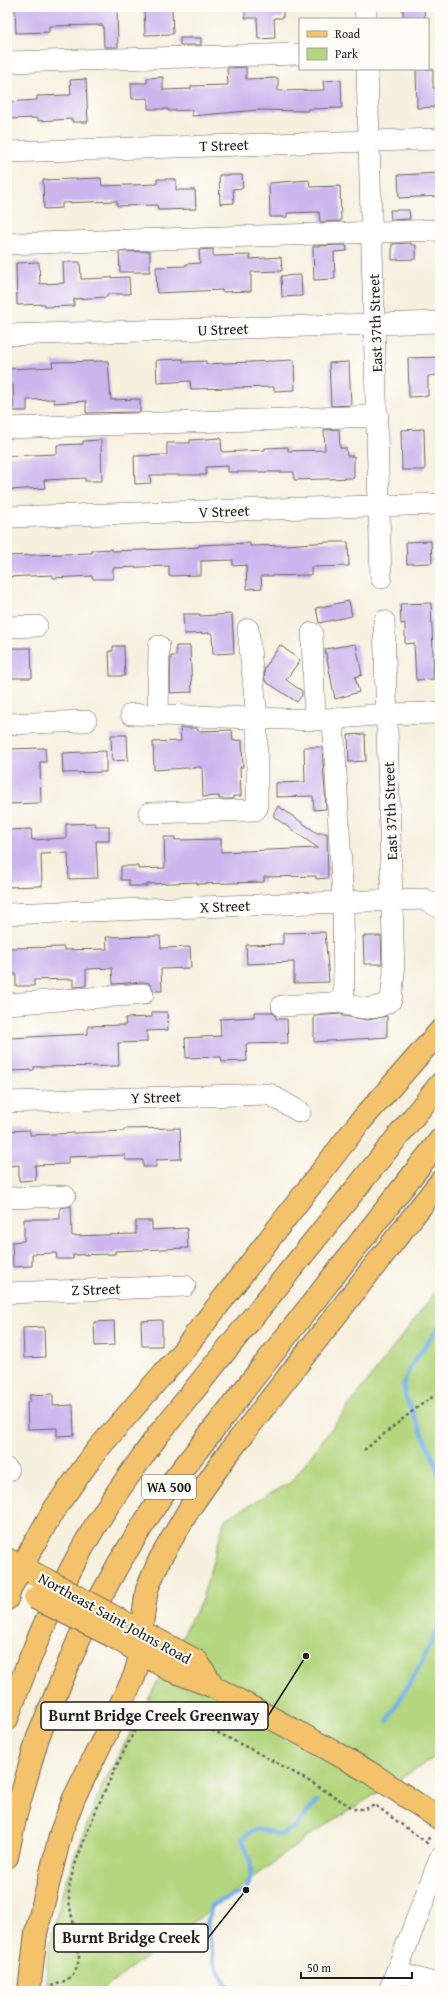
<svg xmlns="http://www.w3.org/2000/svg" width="447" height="1998" viewBox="0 0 447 1998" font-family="'Gentium Book Plus',serif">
	<rect width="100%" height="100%" fill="#fdfcf7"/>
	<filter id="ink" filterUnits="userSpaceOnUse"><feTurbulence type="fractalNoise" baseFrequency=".025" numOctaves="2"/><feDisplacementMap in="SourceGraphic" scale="8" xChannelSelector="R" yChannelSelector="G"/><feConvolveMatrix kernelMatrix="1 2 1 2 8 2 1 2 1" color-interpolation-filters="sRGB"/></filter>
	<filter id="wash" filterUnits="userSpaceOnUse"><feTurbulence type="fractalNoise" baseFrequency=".012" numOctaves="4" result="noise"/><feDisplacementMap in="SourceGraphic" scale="16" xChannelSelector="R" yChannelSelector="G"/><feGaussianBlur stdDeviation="0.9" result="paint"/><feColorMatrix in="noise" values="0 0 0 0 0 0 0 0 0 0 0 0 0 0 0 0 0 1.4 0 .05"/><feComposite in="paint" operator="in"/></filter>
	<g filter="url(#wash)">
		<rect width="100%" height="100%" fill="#f6f0de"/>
		<path fill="#b3d67e" stroke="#68794d" d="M440,1286V1754L313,1833L101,1991H45L48,1953L65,1882L102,1786L202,1599L225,1519L291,1482Z"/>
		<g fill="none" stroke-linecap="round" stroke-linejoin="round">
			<path stroke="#77b2e8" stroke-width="4.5" d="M440,1325L410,1367L403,1385L406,1398L435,1462L440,1480
				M387,1721L422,1662L440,1623
				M230,1991L214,1963L207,1923L212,1905L246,1890C256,1870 250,1859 242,1839C254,1824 264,1831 280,1835L295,1827L316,1802"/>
		</g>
		<g id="blocks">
			<path fill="#ccb5ed" d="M15,7H117L118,47H104L103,25L49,26V32L16,33Z
				M144,7H172L173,34L145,35Z
				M245,7H283V18H274L275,38L258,39L257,18H245Z
				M403,7H424L425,19H403Z
				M180,38H201V45H180Z
				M246,67V79L278,78V91L324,90L323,81L341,80L342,108L308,109V111L258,110L192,116V110L168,111V109H148V98L132,99L131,83H147V78L163,77V90L191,89V86L228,85L227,68Z
				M416,69H433V88H440V107L417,108Z
				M86,79L88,122H72V119L38,121V118L7,119V102L37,100V96L71,95L70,80Z
				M440,173V196L399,198L398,175Z
				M219,175H242L243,188L233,189L234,203L220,204Z
				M101,178L102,186L157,184V179H176V190H195L196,209L158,210L157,205L117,206V201L62,203V208L44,209L43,180Z
				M309,180L310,187L340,186L341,221L320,222L319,212L287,213V217H270L269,183Z
				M390,210H409L410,219L391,220Z
				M411,243V245H416V259L392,260V244Z
				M346,245L347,251L334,252L335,279L314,280L313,246Z
				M213,249V256L250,255V259L281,257L282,271L251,272V291L222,292V290L157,293L156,267L186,266V264L200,263L199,250Z
				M150,251V272H120L119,252Z
				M39,262L40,284L64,283L63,262H80L81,279L129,277L130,294H107V297L74,299V306L45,307V304L17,305L16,263Z
				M301,275L302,296L282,297L281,276Z
				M440,357V375L428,376V396L409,397L408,358Z
				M183,359V362L206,361V364L294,360L295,390L274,391V387L191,389L190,381L157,383L156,360Z
				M108,361L111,400L140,399V412L86,413V401L54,403V399L27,400V411H14L13,385H7V369L53,367L52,362Z
				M349,362L351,405L331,406L329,363Z
				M339,429L340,448H346L347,456H354V478L294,480V472H228V466L206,467V475H150L151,483L135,484L134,456L167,455V443H190V440L221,438L222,452L265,450V448L288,447V451L325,450L324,430Z
				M424,429L425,470H402L401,430Z
				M101,440L102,481H85V478L44,480L45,488L7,490V456L57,454V445L83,444V441Z
				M431,541L432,563L407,564L406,542Z
				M328,542H348L349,566L311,567V575L261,576L262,588L247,589L246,565L233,566V560L201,561V575L169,576V566L113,568V579H93L92,576L53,578V575L7,577V556L92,553V550L112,549V551L168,549L199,547V545L250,543V546L286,545Z
				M349,601L352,616L319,623L316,608Z
				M431,603L434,679L416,680L414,643L405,644V623L401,624L400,604Z
				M183,614H200V616L232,614L234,653L213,654L212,633L184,634Z
				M356,644L362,675L355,677L359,692L335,699L325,649Z
				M280,645L300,660L286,680L302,691V695L297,702L265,681L264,669Z
				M113,646H124L125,676H110L109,651H113Z
				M176,646H190L192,692L170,693L171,656H176Z
				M7,648H31L32,678H11V669H7Z
				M180,728H197L198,731L232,730L233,741L242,740L243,767H240L241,796H233V799H219V796L203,797L202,767L154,770L153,742L181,741Z
				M365,734L366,761L349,762L348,735Z
				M111,735H127L128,760L112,761Z
				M304,747H322L326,809L314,810L313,796L276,797V783L305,782Z
				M45,748L46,762H40L41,803L7,804V749Z
				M106,751V772L63,773L62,753Z
				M278,806L317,833H327L328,878L316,879V876L264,877V882L197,884V882L147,884V886H129V880H121V866H138V869L165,868L164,837H175V840L221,839V852L318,848L274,817V813Z
				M95,823V826H109V841H96L98,878L69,879L68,853L41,854L42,886L7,887V864H10L9,830L31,829L32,840L66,838V824Z
				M325,932L329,982L294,983V962L247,964L246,945L283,944V933Z
				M160,936L161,948L190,947L191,968L161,969L162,991H154L149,983L143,982L113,984L112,968L86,969V986L73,987V979L34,980V986H16V974H7V948L64,947V950L107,949L106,937Z
				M363,936H381L382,964H364Z
				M152,1012H167L168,1030L147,1031V1042L118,1043L119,1066L34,1067V1070L10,1071L9,1038L88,1034V1026L126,1025L125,1018L152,1017Z
				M254,1012H272L276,1016V1019H287L288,1043L246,1044L247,1061L222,1062L221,1057L186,1058L185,1038L221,1036L220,1019L254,1017Z
				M342,1014L343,1016L368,1020L387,1016V1037L314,1042V1016Z
				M180,1128L181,1159L156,1160V1167H143V1160H125V1155L68,1157V1164L35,1165L36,1180L19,1181V1165L8,1166L7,1131L30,1130V1135L124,1131V1129Z
				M71,1206L72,1236L136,1234V1221H152V1230L187,1228L188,1248L115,1251V1254L73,1255V1259H57L56,1253L32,1254V1266L13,1267L12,1242L24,1241V1219H60V1208Z
				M162,1320V1346H142L141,1321Z
				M114,1321L115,1345L95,1346L94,1322Z
				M44,1327L45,1357L24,1358L23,1328Z
				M53,1394V1406L73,1405L74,1435L57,1436V1428L28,1429L27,1402H30V1395Z"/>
		</g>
	</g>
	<g filter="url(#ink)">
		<use href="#blocks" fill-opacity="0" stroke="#686660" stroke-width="1"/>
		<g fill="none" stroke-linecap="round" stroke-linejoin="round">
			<defs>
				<path id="minor" d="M365,7L366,19
					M7,62L300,54
					M367,69L381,578
					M7,152L440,139
					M7,244L440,230
					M7,335L440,322
					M7,428L378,416
					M7,517L440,504
					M7,627L37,626
					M312,633L315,720
					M131,714L315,720L387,714L440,713
					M158,715L159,646
					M333,719L343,902L344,1002C360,1010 377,1011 391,1000L394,973L384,621
					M7,724L86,721
					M149,813L255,810L257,808V718L248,629
					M7,914L424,899L440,908
					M7,1004L143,994
					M282,1006L344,1002
					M7,1102L269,1094L300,1112
					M7,1198L65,1196
					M7,1293L185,1286
					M7,1469L8,1471
					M396,1972L440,1985
					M389,1991L440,1858"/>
				<path id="major" d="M7,1559L45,1579
					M118,1619L197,1661L214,1687
					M112,1636L168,1669L214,1687L314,1741L369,1772L440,1819"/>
				<path id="highway" d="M7,1599L11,1587L32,1548L53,1511L97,1450L182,1352L359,1123L440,1031
					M7,1719C30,1654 58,1588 94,1528C113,1496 136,1466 158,1435L440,1084
					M7,1857L16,1814L38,1737L84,1627L119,1563L162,1495L440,1140
					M36,1933L61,1832L74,1798L134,1677L141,1653V1631L147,1589L160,1559L191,1506L226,1456L440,1182"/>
			</defs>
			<use href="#minor" stroke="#686660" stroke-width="22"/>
			<use href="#major" stroke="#686660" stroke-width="24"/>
			<use href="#highway" stroke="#686660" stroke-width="24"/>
			<path stroke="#686660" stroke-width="2.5" stroke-dasharray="3 3" stroke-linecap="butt" d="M364,1450L419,1406L440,1392
				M51,1986C103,1973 66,1925 69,1890C71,1873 78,1857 84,1841C98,1803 116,1766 135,1730C143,1720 154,1712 168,1712C183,1713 198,1723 210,1729C260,1753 308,1779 354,1809H365L375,1805L427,1843L430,1834"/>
			<use href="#minor" stroke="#fff" stroke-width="21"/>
			<use href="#major" stroke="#f4c26a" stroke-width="22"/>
			<use href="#highway" stroke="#f4c26a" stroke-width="22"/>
			<defs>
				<path id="major-bridge" d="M45,1579L118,1619
					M35,1598L112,1636"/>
				<path id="highway-bridge" d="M29,1991L36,1933"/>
			</defs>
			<use href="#major-bridge" stroke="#686660" stroke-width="24" stroke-linecap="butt"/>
			<use href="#highway-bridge" stroke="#686660" stroke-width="24" stroke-linecap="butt"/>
			<use href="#major-bridge" stroke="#f4c26a" stroke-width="22"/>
			<use href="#highway-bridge" stroke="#f4c26a" stroke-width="22"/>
		</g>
	</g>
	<g text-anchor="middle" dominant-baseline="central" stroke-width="4" stroke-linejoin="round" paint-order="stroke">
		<rect fill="#fdfcf7" stroke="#605f5e" stroke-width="1" x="142" y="1475" width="54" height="24" rx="3"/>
		<g font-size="14" font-weight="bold" fill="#1c1c1c">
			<text x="169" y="1487">WA 500</text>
		</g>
		<g font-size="15" fill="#1c1c1c" stroke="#fdfcf7">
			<text transform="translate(224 145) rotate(-2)">T Street</text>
			<text transform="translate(375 323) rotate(-92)">East 37th Street</text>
			<text transform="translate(223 329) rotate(-2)">U Street</text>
			<text transform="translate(224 511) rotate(-2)">V Street</text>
			<text transform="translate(390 811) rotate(-92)">East 37th Street</text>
			<text transform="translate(225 906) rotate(-2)">X Street</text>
			<text transform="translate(156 1097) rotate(-2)">Y Street</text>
			<text transform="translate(96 1289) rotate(-2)">Z Street</text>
			<text transform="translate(115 1618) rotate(29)">Northeast Saint Johns Road</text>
		</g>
	</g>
	<path fill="none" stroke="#1c1c1c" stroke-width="1.5" d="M306 1656L268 1716M246 1890L208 1938"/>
	<g fill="#1c1c1c" stroke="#fdfcf7" stroke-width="1.5">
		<circle cx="306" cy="1656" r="4"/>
		<circle cx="246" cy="1890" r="4"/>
	</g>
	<g fill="#fdfcf7" stroke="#1c1c1c" stroke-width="1.5">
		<rect x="41" y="1702" width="227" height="28" rx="4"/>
		<rect x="54" y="1924" width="154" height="28" rx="4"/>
	</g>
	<g font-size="16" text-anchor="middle" font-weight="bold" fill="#1c1c1c">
		<text x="154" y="1721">Burnt Bridge Creek Greenway</text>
		<text x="131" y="1943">Burnt Bridge Creek</text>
	</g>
	<rect width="447" height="1998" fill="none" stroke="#fdfcf7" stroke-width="24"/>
	<rect x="299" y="18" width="130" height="52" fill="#fdfcf7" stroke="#a3a29f"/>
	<rect x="307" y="31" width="20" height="6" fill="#f4c26a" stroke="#a3a29f"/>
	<text x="335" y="38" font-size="12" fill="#1c1c1c">Road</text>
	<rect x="307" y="48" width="20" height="12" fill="#b3d67e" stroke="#a3a29f"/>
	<text x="335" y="58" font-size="12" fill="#1c1c1c">Park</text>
	<path d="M301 1972v6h111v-6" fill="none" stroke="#1c1c1c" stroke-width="2"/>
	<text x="307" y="1972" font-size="12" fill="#1c1c1c" stroke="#fdfcf7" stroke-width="3" paint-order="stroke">50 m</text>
</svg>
